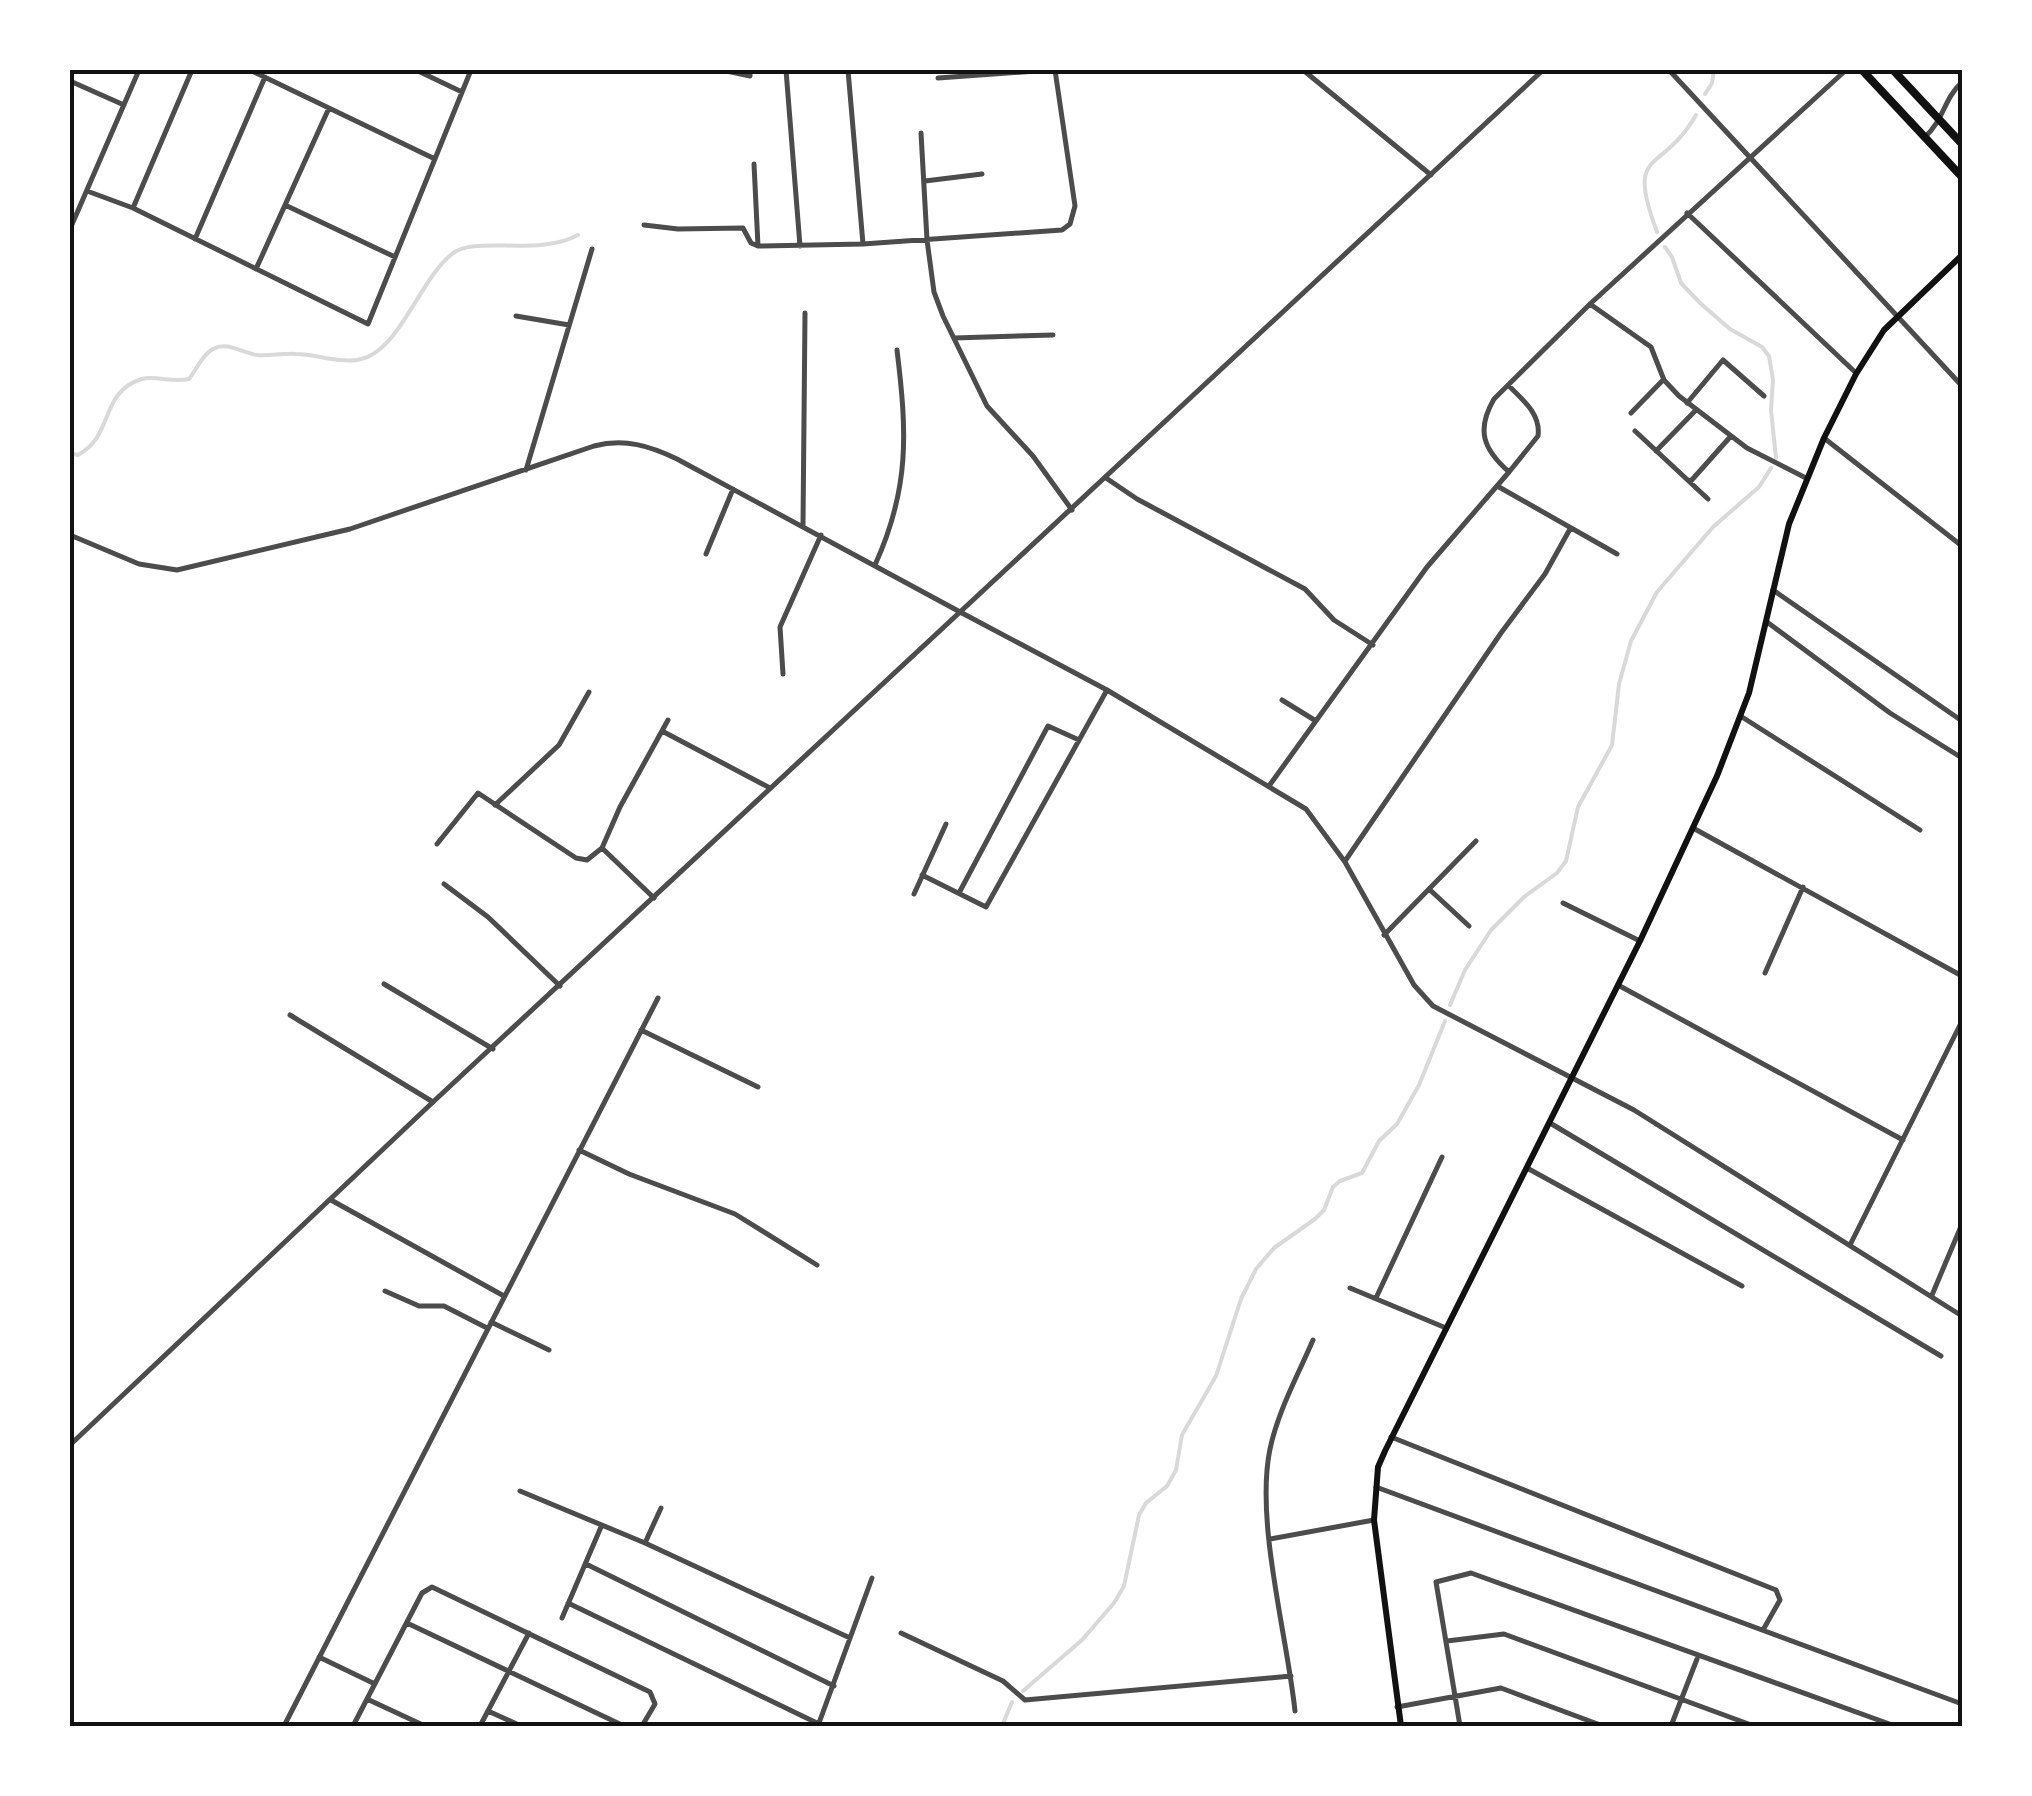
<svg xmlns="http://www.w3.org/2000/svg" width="2032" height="1796" viewBox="0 0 2032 1796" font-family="'PT Sans',sans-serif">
	<rect width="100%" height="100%" fill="#fff"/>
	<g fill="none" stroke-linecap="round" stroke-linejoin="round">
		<path stroke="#d9d9d9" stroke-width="4" d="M1705,94L1712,83L1714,70
			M1657,232C1625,146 1661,176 1696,115
			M1665,247L1672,257L1681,283L1700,303L1730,329L1762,347L1769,356L1773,380L1771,410L1776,458
			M70,453L78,455C115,435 99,392 142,379C155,375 172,383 189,379C196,370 203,354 213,349C227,341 242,353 257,355C270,356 283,353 296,354C316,354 336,363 357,360C399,354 418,281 452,254C474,235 538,257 578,235
			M1450,1005L1465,970L1491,930L1524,897L1557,873L1566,861L1578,807L1612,745L1619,684L1631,641L1657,592L1713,527L1759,487L1771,468
			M1023,1691L1082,1640L1114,1603L1124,1586L1139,1515L1146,1503L1167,1486L1176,1470L1182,1435L1216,1376L1241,1299L1256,1269L1274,1248L1315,1219L1324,1210L1333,1187L1340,1181L1362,1173L1379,1141L1397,1124L1419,1085L1445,1021
			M1002,1726L1012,1702"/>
		<path stroke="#4c4c4c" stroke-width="5" d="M250,70L435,159
			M416,70L462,92
			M722,70L750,76V70
			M786,70L800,246
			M848,70L863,244
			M938,78L1051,70
			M70,81L124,105
			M921,133L927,240L934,292L943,316L987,406L1033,456L1072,510
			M1925,137C1945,118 1943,100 1962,82
			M754,164L758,246
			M925,181L982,174
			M87,191L133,208L368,324L471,70
			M285,205L395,257
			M133,208L192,70
			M1687,213L1856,373
			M644,225L678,229L743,228L751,243L758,246
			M70,229L139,70
			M195,239L265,77
			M758,246L863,244L1062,230L1070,224L1075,206L1055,70
			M256,269L329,108
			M1590,304L1651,347L1664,380L1679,396L1747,448L1806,478
			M516,316L569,325
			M954,338L1053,335
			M1508,385C1523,400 1541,414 1538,436L1509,472
			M1687,403L1723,360L1764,396
			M1631,413L1663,380
			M1635,431L1708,499
			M1824,438L1962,546
			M1656,451L1696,410
			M526,470L592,249
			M1106,478L1137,499L1305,589L1334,620L1373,645
			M1690,482L1731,436
			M1499,487L1617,554
			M803,525L805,313
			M70,535L139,564L177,570L350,529L594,446C625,438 650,446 677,459L962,613
			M706,554L733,489
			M875,565C910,488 907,432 897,350
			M1773,590L1962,721
			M1767,622L1890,713L1962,758
			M783,674L780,627L821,535
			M1282,700L1316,721
			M1742,717L1920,830
			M662,731L770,788
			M1269,786L1427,567L1509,472C1483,449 1476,430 1494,399L1590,304L1846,70
			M495,805L559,745L589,692
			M1693,828L1962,976
			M437,844L478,793L576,858L587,860L602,848L620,807L668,720
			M602,848L654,898
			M1345,861L1501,633L1545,574L1570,529
			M922,875L986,907L1107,690
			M444,884L488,917L560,986
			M1429,889L1469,926
			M959,893L1048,726L1079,740
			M914,894L946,824
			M1563,903L1640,941
			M1384,935L1476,841
			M1765,973L1803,887
			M384,984L493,1049
			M1618,985L1903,1140
			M290,1015L433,1102
			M641,1030L758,1087
			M1550,1123L1941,1356
			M579,1150L629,1174L735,1214L817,1265
			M1527,1168L1742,1286
			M331,1200L504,1296
			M1850,1245L1962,1021
			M1350,1288L1446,1328
			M385,1291L419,1306H444L487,1328
			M1932,1295L1962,1224
			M1376,1298L1442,1157
			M491,1322L549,1350
			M1391,1437L1776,1590L1780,1600L1763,1630
			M1376,1487L1962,1704
			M520,1491L645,1543L850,1638
			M1270,1539L1374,1520
			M645,1543L661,1508
			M586,1564L834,1686
			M568,1603L819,1724
			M562,1618L601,1527
			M407,1623L624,1726
			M901,1633L1003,1681L1025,1700L1291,1676
			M1447,1641L1504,1634L1754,1726
			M319,1657L375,1684
			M367,1699L425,1726
			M1397,1707L1501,1688L1603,1726
			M488,1711L521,1726
			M1295,1711C1287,1635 1255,1521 1270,1449C1278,1411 1298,1375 1313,1340
			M819,1723L872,1578
			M284,1726L658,998
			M353,1726L422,1593L432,1587L650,1692L655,1704L642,1726
			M480,1726L529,1633
			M1460,1726L1436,1582L1471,1573L1895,1726
			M1671,1726L1697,1659"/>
		<path stroke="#4c4c4c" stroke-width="5" d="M1303,70L1431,175
			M1669,70L1962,386
			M962,613L1107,690L1306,809L1345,862L1414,985L1433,1006L1634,1110L1962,1316
			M70,1445L433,1102L1543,70"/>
		<path stroke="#111" stroke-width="6" d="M1401,1726L1374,1520L1378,1467L1385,1451L1640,941L1717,776L1749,693L1789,524L1824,438L1856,374L1884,330L1962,255"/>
		<path stroke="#111" stroke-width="8" d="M1862,70L1962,177
			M1893,70L1962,144"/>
	</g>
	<rect width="2032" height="1796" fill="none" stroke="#ffffff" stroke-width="145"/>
	<rect x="72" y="72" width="1888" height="1652" fill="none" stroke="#111" stroke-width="4"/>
</svg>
